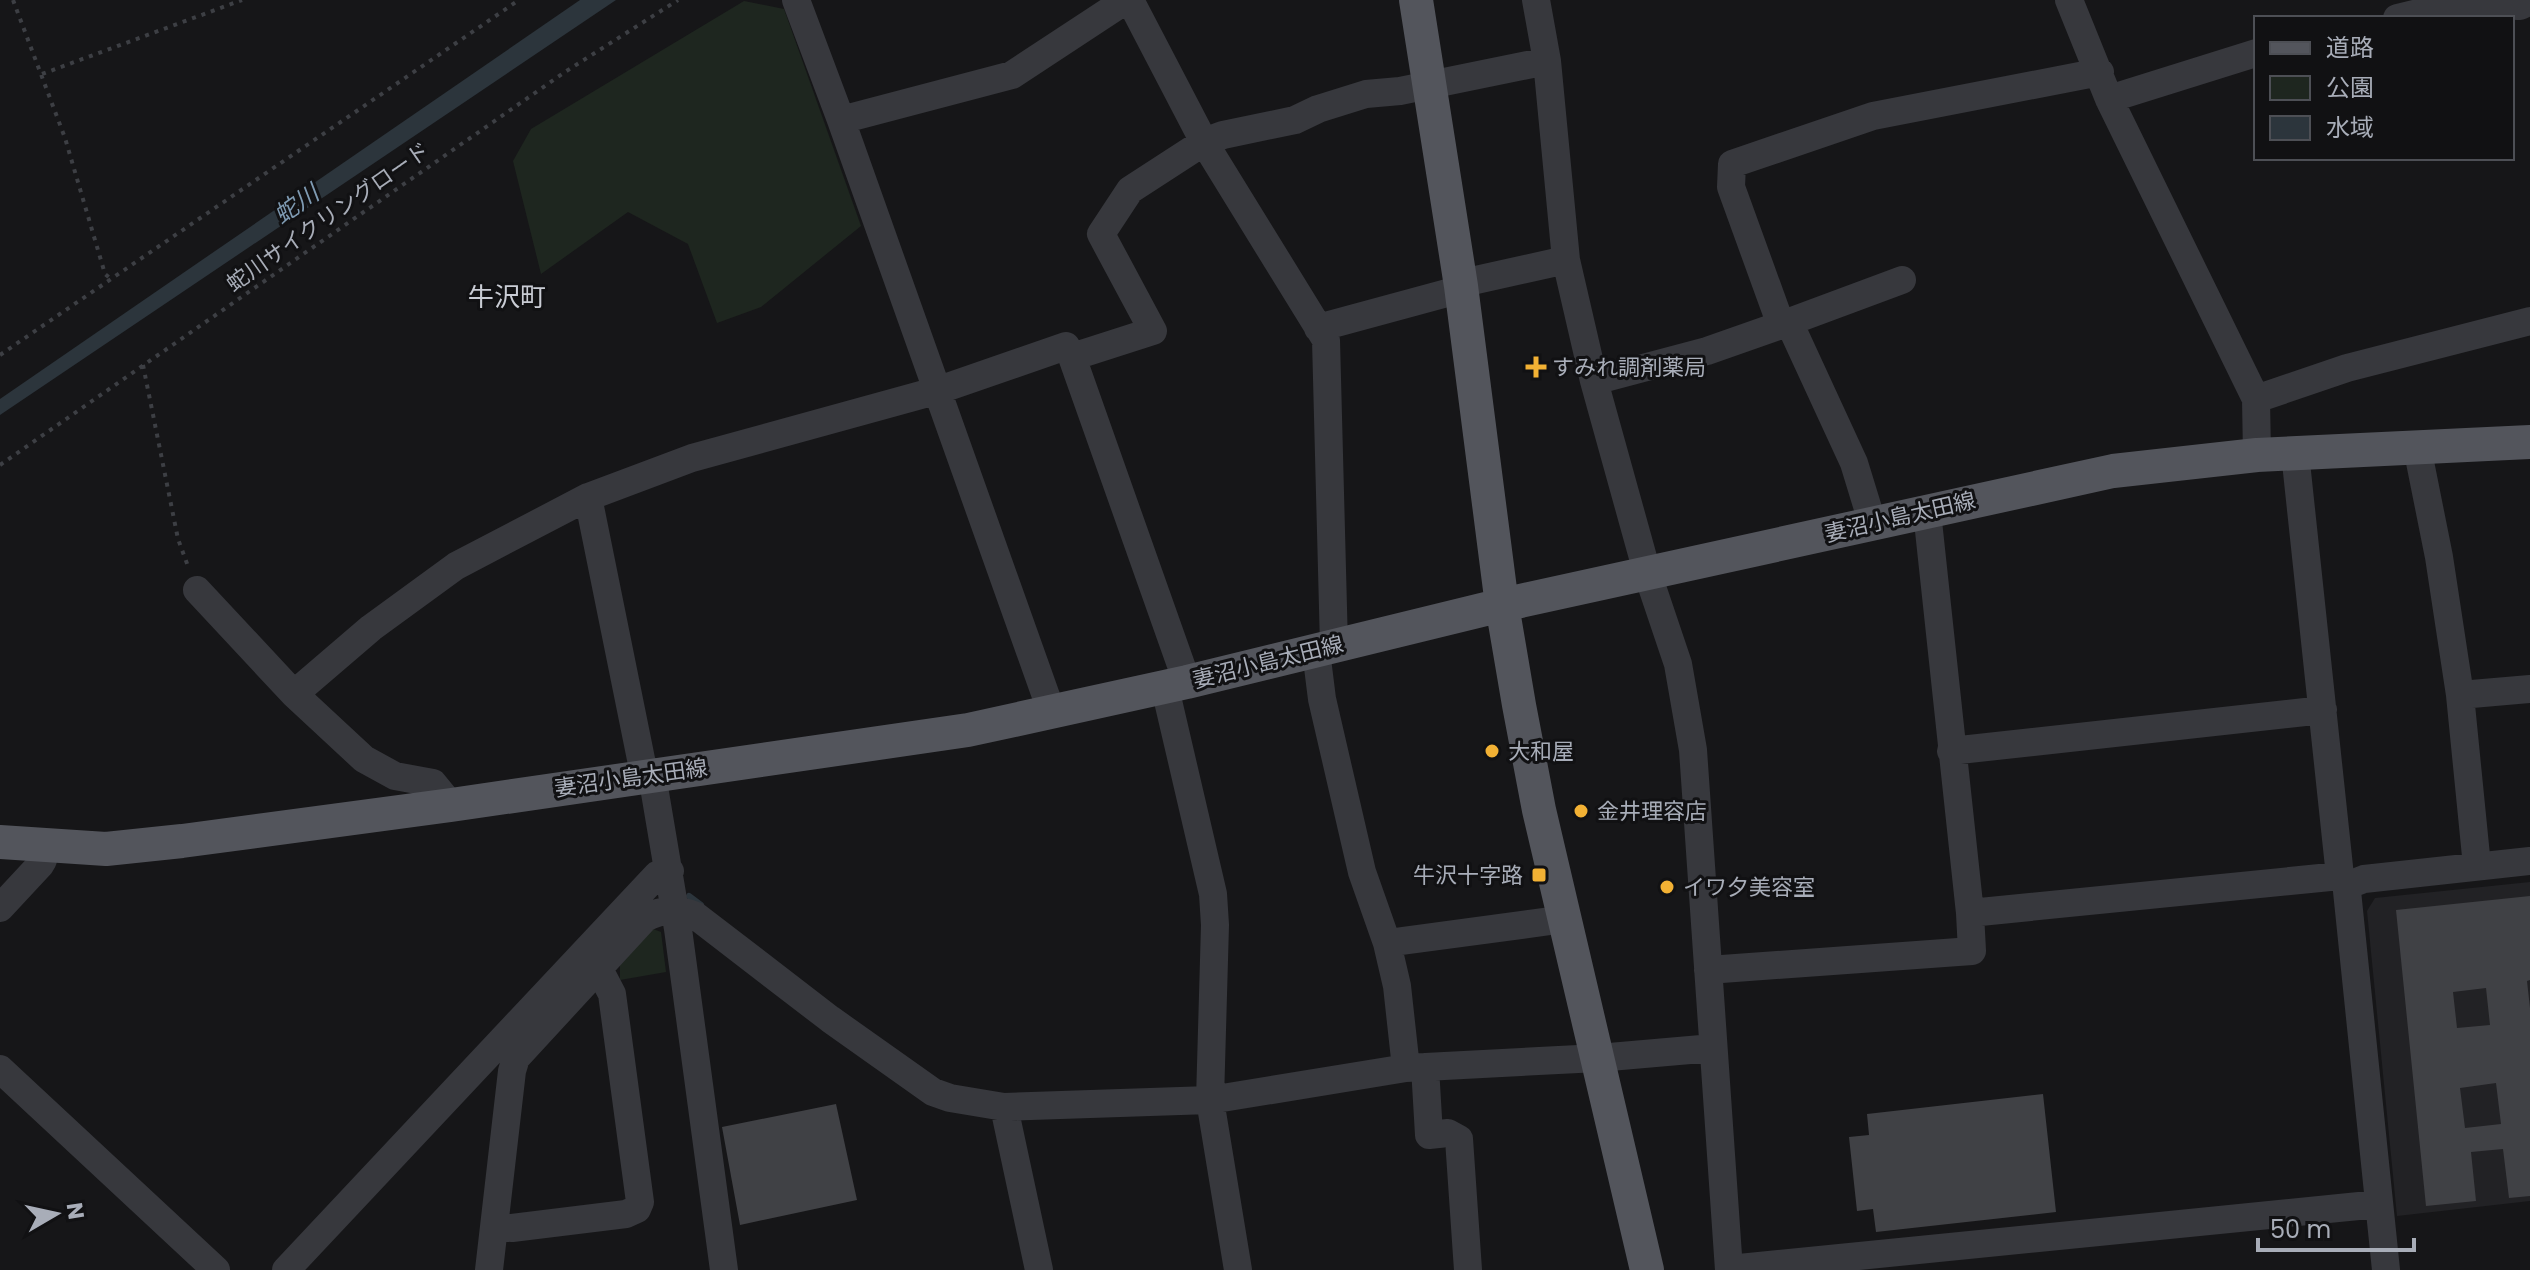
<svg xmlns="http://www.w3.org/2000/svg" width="2530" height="1270" viewBox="0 0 2530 1270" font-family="Poppins,'Noto Sans JP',sans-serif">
	<rect width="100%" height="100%" fill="#161618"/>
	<path fill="#222225" d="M2530,882V1201L2397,1216L2367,911L2375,898Z"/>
	<path fill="#1e261f" d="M744,1L784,9L861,226L761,307L717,323L688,244L628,212L541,274L513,161L531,129Z
		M648,927L661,932L666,972L620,980V962Z"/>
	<path fill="#2c353c" d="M580,0H616L0,415V399Z"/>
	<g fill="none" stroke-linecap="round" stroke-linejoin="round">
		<path stroke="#2c353c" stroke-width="6" d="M689,896L701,905"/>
	</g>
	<path fill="#404145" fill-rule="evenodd" d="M2530,896V980L2527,981L2530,1008V1196L2509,1198L2503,1149L2471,1152L2476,1201L2426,1206L2396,910ZM2486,988L2490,1025L2457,1028L2453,992ZM2496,1083L2501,1124L2465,1128L2460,1088Z
		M2043,1094L2056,1212L1876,1232L1873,1209L1857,1211L1849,1137L1869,1135L1867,1114Z
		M836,1104L857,1200L740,1225L722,1127Z"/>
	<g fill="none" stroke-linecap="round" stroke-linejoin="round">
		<path stroke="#3d3f44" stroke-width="4" stroke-dasharray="4 6" stroke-linecap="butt" d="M13,0L65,138L105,274L112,280
			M42,74L242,0
			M0,355L519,0
			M143,365L178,539L189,569
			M0,465L565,72L678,0"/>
		<path stroke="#37383d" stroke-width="28" d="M796,0L841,120
			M1130,0L1204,142L1326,340L1334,646
			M1536,0L1547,61L1566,260L1594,381L1647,572L1678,664L1693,750L1729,1270
			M2069,0L2109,99L2256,399L2257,455
			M2397,18L2452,5L2520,6L2530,1
			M2109,99L2256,53
			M1789,322L1902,280
			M1318,328L1447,293L1476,280L1566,260
			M1072,357L1187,682
			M1594,381L1707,351L1781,325
			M2256,399L2347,368L2530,321
			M2417,447L2439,557L2460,695L2530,689
			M2295,453L2340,876L2351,884
			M588,497L642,764L652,775L678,929L724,1270
			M1873,525L1854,463L1789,322L1781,325L1731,187L1732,164L1873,116L2100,72
			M197,590L294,694L364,759L395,776L433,783L451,805
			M1316,651L1322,699L1362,872L1387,943L1397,986L1406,1068
			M1165,688L1213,894L1215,925L1210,1100L1238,1270
			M294,694L371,628L456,566L588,497L692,458L939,390L1066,346L1072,357L1153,331L1101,234L1130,190L1204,142L1223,135L1295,120L1318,109L1366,94L1400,91L1547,61
			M2460,695L2477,866
			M1052,713L841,120L1012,75L1126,0
			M1951,751L2323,710
			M0,908L40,865L43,860L44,847
			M1970,913L2340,876
			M1387,943L1565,919
			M1708,970L1972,951L1970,913L1927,512
			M1425,1067L1429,1135L1448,1133L1459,1139L1468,1270
			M0,1069L216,1270
			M1004,1107L1039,1270
			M494,1227L512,1228L626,1214L637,1209L640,1202L612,994L599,969
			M1729,1269L2379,1204
			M286,1270L657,875L670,871
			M489,1270L512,1071L516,1058L645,918C663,909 677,908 696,916L830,1019L933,1092L950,1098L1004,1107L1210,1100L1406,1068L1598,1058L1713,1048
			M2386,1270L2347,891L2351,884L2364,879L2530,861"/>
		<path stroke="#53555c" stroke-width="34" d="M1416,0L1461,286L1502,605L1519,705L1539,810L1647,1270
			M0,842L106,849L182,841L451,805L968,730L1187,682L1502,605L2113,471L2257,455L2530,442"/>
	</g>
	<g fill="#f2b134" stroke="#111113" stroke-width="3">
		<path d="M1532 355h8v8h8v8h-8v8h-8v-8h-8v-8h8z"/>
		<circle cx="1492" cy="751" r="8"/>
		<circle cx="1581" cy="811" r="8"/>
		<rect x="1531" y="867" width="16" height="16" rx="4"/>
		<circle cx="1667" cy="887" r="8"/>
	</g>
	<g text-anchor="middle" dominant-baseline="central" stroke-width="6" stroke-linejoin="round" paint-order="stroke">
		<g font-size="22" fill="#a8adb8" stroke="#111113">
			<text transform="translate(328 217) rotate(-35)">蛇川サイクリングロード</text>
			<text transform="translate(1900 517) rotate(-13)">妻沼小島太田線</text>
			<text transform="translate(1268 662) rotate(-14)">妻沼小島太田線</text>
			<text transform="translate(631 778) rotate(-8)">妻沼小島太田線</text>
		</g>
		<g font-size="22" fill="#a8adb8" stroke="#111113" text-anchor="start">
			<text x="1552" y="367">すみれ調剤薬局</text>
			<text x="1508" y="751">大和屋</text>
			<text x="1597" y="811">金井理容店</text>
			<text x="1523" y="875" text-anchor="end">牛沢十字路</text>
			<text x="1683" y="887">イワ夕美容室</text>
		</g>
		<g font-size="24" font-style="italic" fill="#7f9bb3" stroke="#111113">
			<text transform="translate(296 204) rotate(-35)">蛇川</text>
		</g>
		<g font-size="26" fill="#c9ccd4" stroke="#111113">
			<text x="507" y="297">牛沢町</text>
		</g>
	</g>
	<rect x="2254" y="16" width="260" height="144" fill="#111113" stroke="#4d4f55" stroke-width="2"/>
	<rect x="2270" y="42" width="40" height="12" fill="#53555c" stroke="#4d4f55" stroke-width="2"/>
	<text x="2326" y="56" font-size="24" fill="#a8adb8">道路</text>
	<rect x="2270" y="76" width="40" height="24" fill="#1e261f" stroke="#4d4f55" stroke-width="2"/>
	<text x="2326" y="96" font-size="24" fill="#a8adb8">公園</text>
	<rect x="2270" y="116" width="40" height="24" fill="#2c353c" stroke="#4d4f55" stroke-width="2"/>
	<text x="2326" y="136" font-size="24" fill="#a8adb8">水域</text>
	<g transform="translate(56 1214) rotate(81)" stroke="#111113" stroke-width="6" paint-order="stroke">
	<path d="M0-6L14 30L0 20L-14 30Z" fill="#a8adb8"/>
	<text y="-12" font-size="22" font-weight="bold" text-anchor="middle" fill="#a8adb8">N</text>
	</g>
	<path d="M2258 1238v12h156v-12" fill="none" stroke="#a8adb8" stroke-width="4"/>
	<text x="2270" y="1238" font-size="24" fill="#a8adb8" stroke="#111113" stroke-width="6" paint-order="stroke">50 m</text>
</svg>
